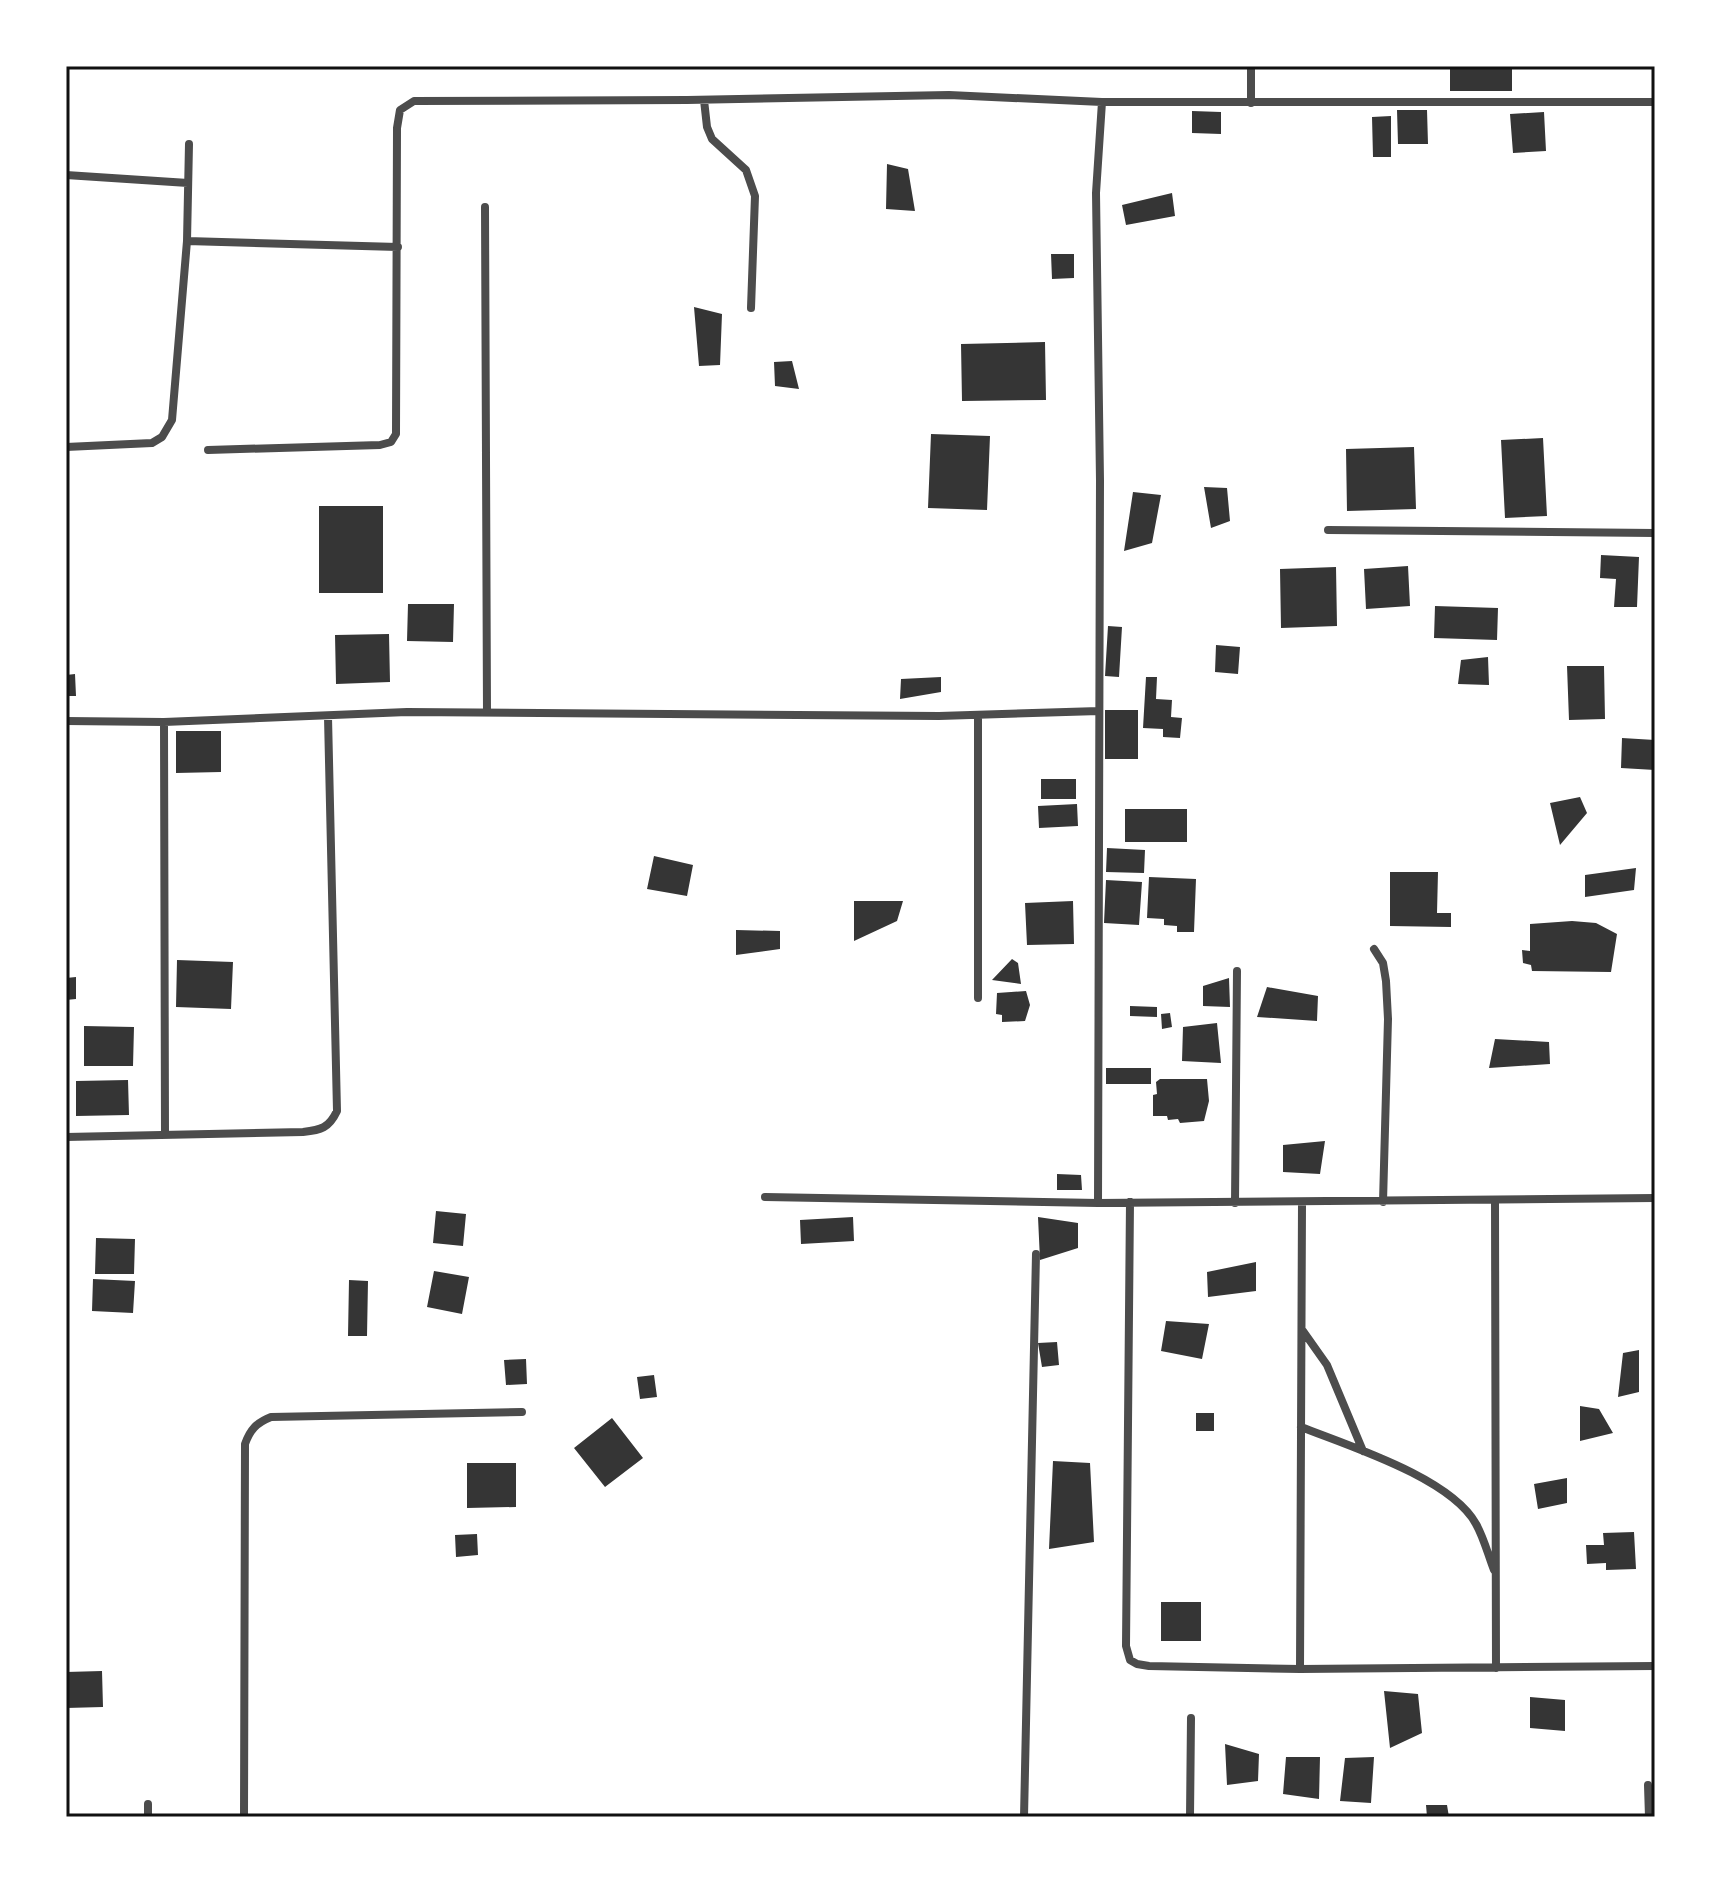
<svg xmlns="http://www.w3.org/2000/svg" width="1721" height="1883" viewBox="0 0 1721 1883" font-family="'Nunito Sans',sans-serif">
	<rect width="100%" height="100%" fill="#fff"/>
	<path fill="#353535" d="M1450,66H1512V91H1450Z
		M1397,110H1427L1428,144H1398Z
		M1192,111L1221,112V134L1192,133Z
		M1544,112L1546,151L1513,153L1510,114Z
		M1391,116V157H1373L1372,117Z
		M887,164L908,169L915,211L886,209Z
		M1172,193L1175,216L1126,225L1122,205Z
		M1051,254H1074V278L1052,279Z
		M694,307L722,314L720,365L699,366Z
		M1045,342L1046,400L962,401L961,344Z
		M792,361L799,389L775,386L774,362Z
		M931,434L990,436L987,510L928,508Z
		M1543,438L1547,516L1505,518L1501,440Z
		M1414,447L1416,509L1347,511L1346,449Z
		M1204,487L1227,488L1230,521L1211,528Z
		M1133,492L1161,495L1152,543L1124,551Z
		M319,506H383V593H319Z
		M1601,555L1639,557L1637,607H1614L1616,579L1600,578Z
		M1408,566L1410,606L1366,609L1364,569Z
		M1336,567L1337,626L1281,628L1280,569Z
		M408,604H454L453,642L407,641Z
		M1435,606L1498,608L1497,640L1434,638Z
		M1108,626L1122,627L1119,677L1105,676Z
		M389,634L390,682L336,684L335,635Z
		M1216,645L1240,647L1238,674L1215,672Z
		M1488,657L1489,685L1458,684L1461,660Z
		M1567,666H1604L1605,719L1569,720Z
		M75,674L76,696H66V675Z
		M941,677V692L900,699L901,679Z
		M1146,677H1157L1156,699L1172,700L1171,717L1182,718L1180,738L1163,737V729L1143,728Z
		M1105,710H1138V759H1105Z
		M176,731H221V772L176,773Z
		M1622,738L1655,740V770L1621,768Z
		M1041,779H1076V799H1041Z
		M1580,797L1587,813L1560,845L1550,803Z
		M1077,804L1078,826L1039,828L1038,806Z
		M1125,809H1187V842H1125Z
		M1107,848L1145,850L1144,873L1106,872Z
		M654,856L693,865L687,896L647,889Z
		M1636,868L1634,890L1585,897V875Z
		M1390,872H1438L1437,913H1451V927L1390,926Z
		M1149,877L1196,879L1194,932H1177V926L1164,925V919L1147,918Z
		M1106,880L1142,882L1139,925L1104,923Z
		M854,901H903L897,921L854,941Z
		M1073,901L1074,944L1027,945L1025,903Z
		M1572,921L1596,923L1617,934L1611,972L1532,971L1531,965L1523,963L1522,950L1530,951V924Z
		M736,930L780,931V949L736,955Z
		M1012,959L1018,963L1021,984L992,980Z
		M177,960L233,962L231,1009L176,1007Z
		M76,977V999L66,1000V978Z
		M1229,978L1230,1007L1203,1006V986Z
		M1267,987L1318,996L1317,1021L1257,1017Z
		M1026,991L1030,1005L1025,1021L1002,1022V1015L996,1014L997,993Z
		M1130,1006L1157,1007V1017L1130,1016Z
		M1170,1013L1172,1027L1162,1029L1161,1014Z
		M1217,1023L1221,1063L1182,1061L1183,1027Z
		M84,1026L134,1027L133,1066H84Z
		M1495,1039L1549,1042L1550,1064L1489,1068Z
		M1106,1068H1151V1084H1106Z
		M1160,1079H1207L1209,1101L1204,1121L1180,1123L1178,1119L1168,1120L1167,1116H1153V1095L1157,1094L1156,1082Z
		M128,1080L129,1115L76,1116V1081Z
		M1325,1141L1320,1174L1283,1172V1145Z
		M1057,1174L1081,1175L1082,1190H1057Z
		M436,1211L466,1214L463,1246L433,1243Z
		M853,1217L854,1241L801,1244L800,1220Z
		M1038,1217L1078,1223V1248L1040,1260Z
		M96,1238L135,1239L134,1274H95Z
		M1256,1262V1291L1208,1297L1207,1272Z
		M434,1271L469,1277L462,1314L427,1307Z
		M93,1279L135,1281L133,1313L92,1311Z
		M349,1280L368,1281L367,1336H348Z
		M1166,1321L1209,1324L1202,1359L1161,1351Z
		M1057,1342L1059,1365L1042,1367L1038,1343Z
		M1639,1350V1392L1618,1397L1623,1353Z
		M526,1359L527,1384L506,1385L504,1360Z
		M654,1375L657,1397L640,1399L637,1377Z
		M1580,1406L1599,1409L1613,1433L1580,1441Z
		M1196,1413H1214V1431H1196Z
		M612,1418L643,1458L605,1487L574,1448Z
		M1053,1461L1090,1463L1094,1542L1049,1549Z
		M467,1463H516V1507L467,1508Z
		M1567,1478V1503L1538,1509L1534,1484Z
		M1634,1532L1636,1569L1606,1570V1563L1587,1564L1586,1545H1604L1603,1533Z
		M477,1534L478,1555L456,1557L455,1535Z
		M1161,1602H1201V1641H1161Z
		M102,1671L103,1707L66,1708V1672Z
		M1384,1691L1418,1694L1422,1733L1390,1748Z
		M1530,1697L1565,1700V1731L1530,1728Z
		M1225,1744L1259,1754L1258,1781L1227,1785Z
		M1286,1757H1320L1319,1799L1283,1794Z
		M1374,1757L1371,1803L1340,1801L1345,1758Z
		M1426,1805H1447L1449,1817H1427Z"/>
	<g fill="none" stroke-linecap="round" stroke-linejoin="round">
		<path stroke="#4c4c4c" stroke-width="8" d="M704,100L707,127L712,139L746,170L755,196L751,308
			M1251,103V66
			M66,175L188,183
			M485,207L487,712
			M187,241L398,247
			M66,447L152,443L162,437L172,420L187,241L189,144
			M208,450L380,445L391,442L396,434L397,128L400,110L414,101L687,100L949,95L1102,102H1655
			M1328,530L1655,533
			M978,715V998
			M66,721L164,722L407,712L939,716L1099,711
			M164,722L165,1135
			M1374,949L1383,963L1386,981L1388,1019L1383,1202
			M66,1137L303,1132C321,1130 329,1128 337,1111L328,717
			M765,1197L1098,1203L1655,1198
			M1495,1200L1496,1668
			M1130,1202L1126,1646L1130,1660L1137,1664L1149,1666L1300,1669L1655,1666
			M1098,1203L1100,480L1096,193L1102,102
			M1235,1203L1237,971
			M1303,1331L1327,1365L1363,1451
			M1301,1427C1349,1446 1451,1478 1476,1524C1484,1538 1488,1555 1494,1570
			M1300,1669L1302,1203
			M1648,1785L1649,1817
			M148,1817V1804
			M244,1817L245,1444C250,1430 256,1423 271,1417L522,1412
			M1024,1817L1036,1254
			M1190,1817L1191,1718"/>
	</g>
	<rect width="1721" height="1883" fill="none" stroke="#ffffff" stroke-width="136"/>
	<rect x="68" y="68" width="1585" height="1747" fill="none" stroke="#111" stroke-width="3"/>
</svg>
